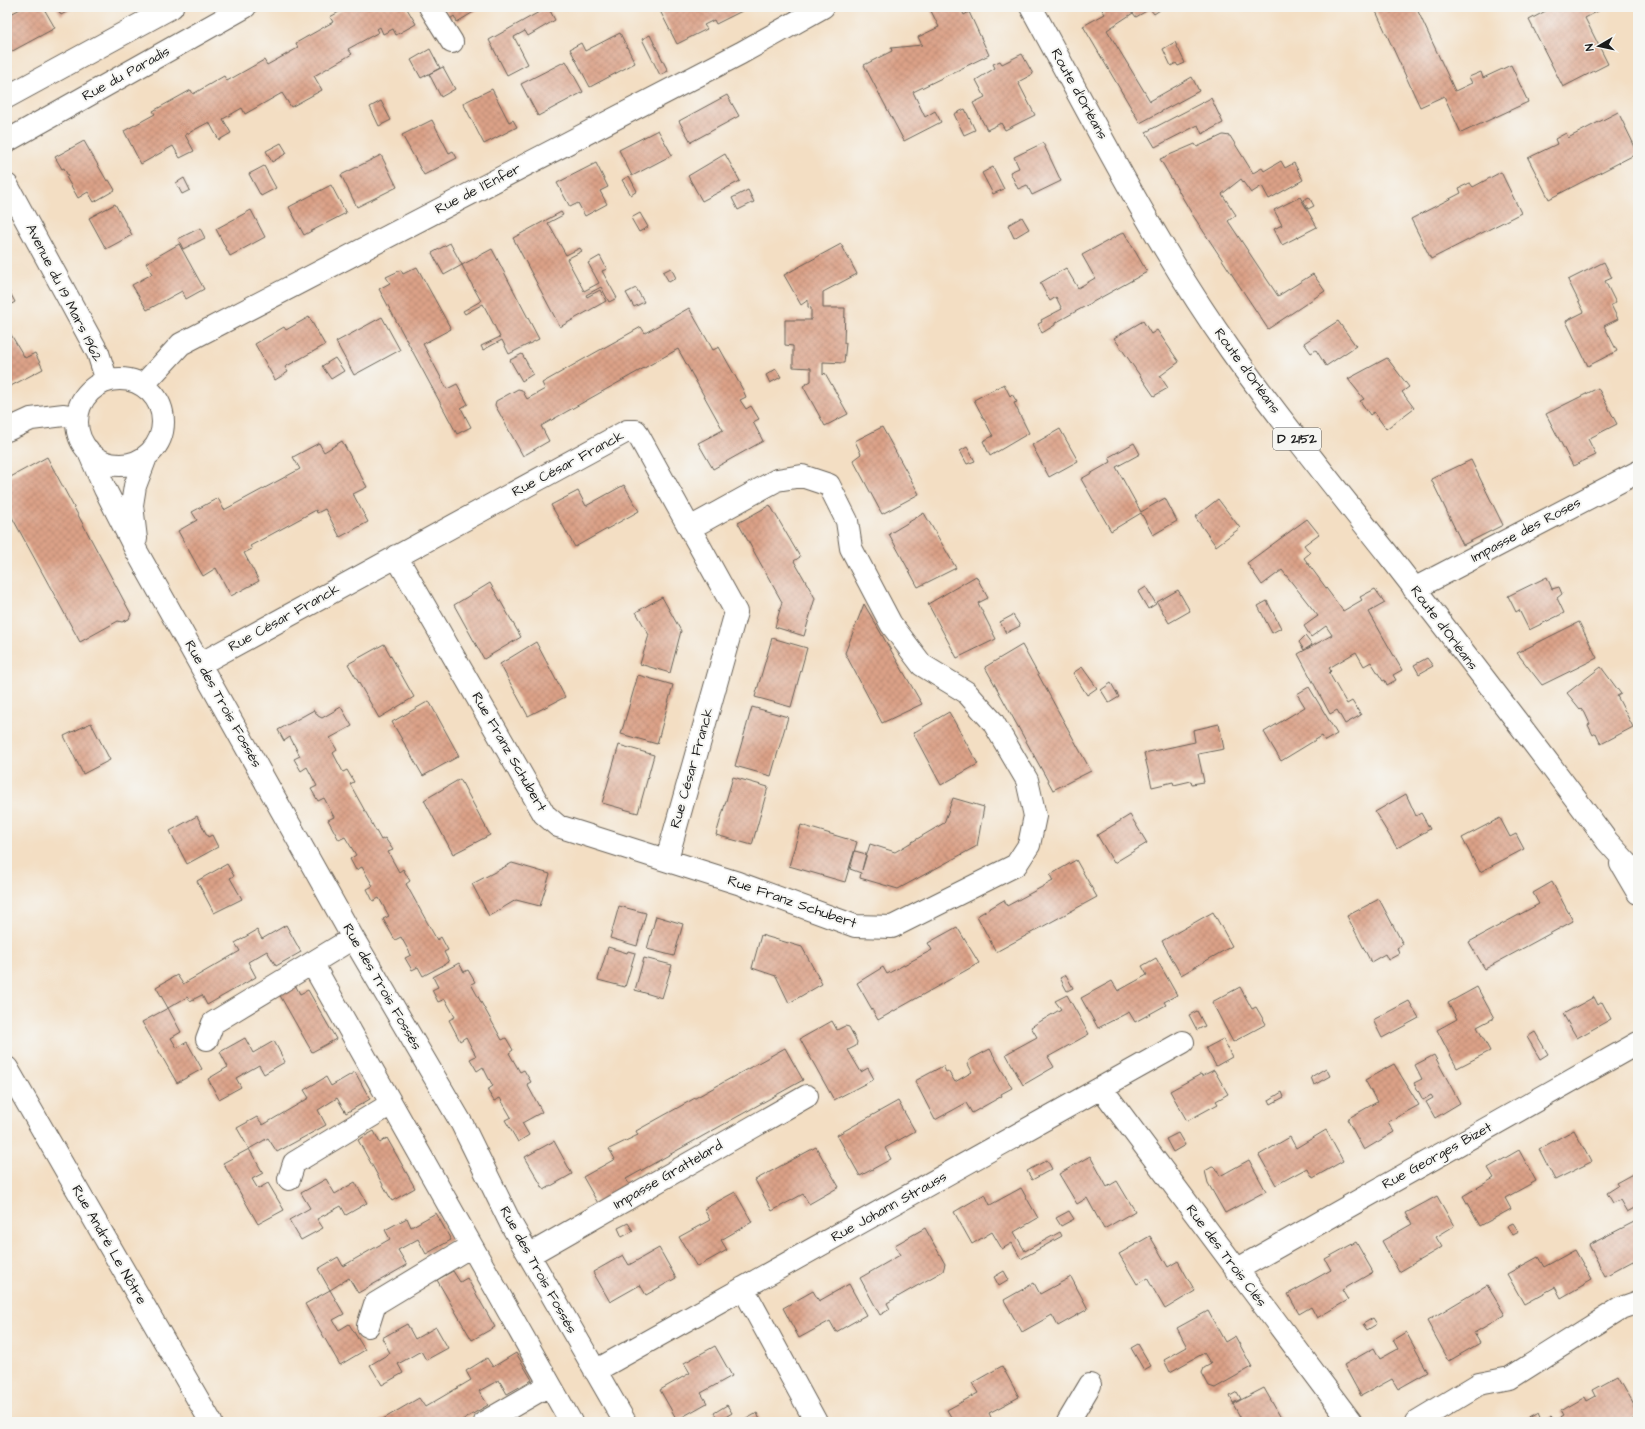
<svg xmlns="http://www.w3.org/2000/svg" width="1645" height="1429" viewBox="0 0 1645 1429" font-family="'Architects Daughter',sans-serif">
	<defs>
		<pattern id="building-cross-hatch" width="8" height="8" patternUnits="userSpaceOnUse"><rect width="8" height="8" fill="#dba187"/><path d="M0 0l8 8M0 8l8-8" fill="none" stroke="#bb8a74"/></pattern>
	</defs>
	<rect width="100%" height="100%" fill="#f6f6f2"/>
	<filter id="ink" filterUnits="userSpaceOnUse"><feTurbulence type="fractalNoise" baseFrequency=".025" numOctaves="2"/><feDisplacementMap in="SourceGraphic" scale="8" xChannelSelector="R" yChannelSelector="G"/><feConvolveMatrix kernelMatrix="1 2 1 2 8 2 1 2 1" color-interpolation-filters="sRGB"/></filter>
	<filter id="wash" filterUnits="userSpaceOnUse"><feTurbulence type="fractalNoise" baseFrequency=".012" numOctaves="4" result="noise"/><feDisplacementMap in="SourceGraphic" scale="16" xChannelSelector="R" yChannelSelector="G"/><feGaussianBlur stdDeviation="0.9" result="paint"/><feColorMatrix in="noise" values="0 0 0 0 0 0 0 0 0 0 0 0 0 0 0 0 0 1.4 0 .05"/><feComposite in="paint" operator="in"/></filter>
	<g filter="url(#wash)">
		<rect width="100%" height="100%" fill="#f3dec3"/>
		<g id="blocks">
			<path fill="url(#building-cross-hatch)" d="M24,7H43L55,28L7,54V16Z
				M56,7H76L61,15Z
				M348,7H406L416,24L396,35L393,29L383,34L380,27L377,29L379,32L348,49L352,54L314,76L322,90L291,107L282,93L245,114L242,108L223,119L231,133L219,140L209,122L185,135L194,151L180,158L173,146L141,164L124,131L155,114L153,111L191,90L193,94L224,76L227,81L264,60L267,65L298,48L296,43L333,22L330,17Z
				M444,7H482L457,22L454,16L450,19Z
				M548,7L555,20L528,36L525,31L514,37L528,64L507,75L489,40Z
				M658,7H745L746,9L716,24L714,20L704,25L707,29L677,44Z
				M929,7H960L964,15L969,12L989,55L913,92L925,117L935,111L941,122L904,141L864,65L892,51L891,48L922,45L918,37L939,27Z
				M1100,7H1158L1160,10L1154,14L1150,9L1136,17L1133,13L1107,30L1150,101L1192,77L1199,91L1140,123L1083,26L1105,14Z
				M1374,7H1416L1455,91L1472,83L1469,77L1481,72L1483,78L1511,65L1528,102L1461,133L1444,96L1420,107Z
				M1553,7H1557L1559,11L1566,7H1606L1585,18L1608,64L1563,87L1529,20Z
				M620,33L635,63L590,87L570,49L581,43L585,51Z
				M650,35L668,71L660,75L642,39Z
				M1175,42L1185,63L1178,66L1176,63L1171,66L1163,49Z
				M430,49L440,68L421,78L411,60Z
				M1022,54L1033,74L1018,82L1035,115L1005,130L1001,123L987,130L973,103L985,97L976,80L995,68L993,64L1000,61L1002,64Z
				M566,61L583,92L538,116L521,84Z
				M443,67L455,89L441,97L429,74Z
				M492,89L509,122L513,120L517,127L484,144L463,103Z
				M727,95L739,116L691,142L679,121Z
				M1211,98L1223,123L1202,134L1198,125L1155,147L1146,132Z
				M381,101L391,120L379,126L370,107Z
				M965,109L975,130L964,135L954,114Z
				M1618,112L1638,153L1549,199L1528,158L1557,144L1555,139L1566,133L1568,138Z
				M432,120L449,153L453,151L457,158L424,175L402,135Z
				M658,130L672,155L632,176L619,150Z
				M1223,135L1230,136L1253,173L1262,168L1264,171L1281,161L1285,168L1294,163L1303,180L1269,199L1262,186L1251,193L1241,179L1222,194L1236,215L1228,221L1278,296L1313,274L1325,291L1268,329L1192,214L1160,159L1195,144L1197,147Z
				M84,141L107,181L109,180L115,190L94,202L88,192L78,198L66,177L68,176L64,168L62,169L55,157Z
				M281,143L287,153L272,162L266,151Z
				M1043,143L1061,181L1032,195L1027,185L1018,189L1010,172L1019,168L1014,157Z
				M725,154L740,181L702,201L688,176Z
				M381,155L397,187L357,207L341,175Z
				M596,163L608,187L600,191L607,204L585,216L578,203L570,207L557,183Z
				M264,166L276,188L261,196L249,174Z
				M993,167L1004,189L993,194L982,173Z
				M1501,172L1521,213L1431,259L1411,219L1461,193L1459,188L1470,183L1473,187Z
				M629,176L637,191L631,195L622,180Z
				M184,178L190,190L182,194L176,183Z
				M331,185L346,213L304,235L289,207Z
				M748,190L754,202L738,210L732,198Z
				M1300,197L1317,227L1282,245L1274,229L1282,225L1274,210Z
				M1309,197L1314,206L1308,209L1303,200Z
				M115,204L132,235L106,249L89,218Z
				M251,210L265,237L230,256L216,229Z
				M561,212L563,215L548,223L566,255L580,248L582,251L567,259L584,291L599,283L588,263L600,256L607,269L602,271L617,298L609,302L601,287L586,295L587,297L600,290L606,301L560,327L513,238Z
				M640,213L648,227L639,232L631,218Z
				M1022,217L1029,229L1014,238L1008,225Z
				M200,228L205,238L183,249L178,239Z
				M1124,232L1147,272L1055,323V325L1042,333L1038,324L1042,322L1041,320L1062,309L1056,297L1050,301L1040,283L1066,268L1078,288L1095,278L1082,255Z
				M450,243L462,265L492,249L539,339L509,354L502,340L483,350L481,346L500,337L491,319L483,304L465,314L463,311L481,301L471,283L462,265L444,275L432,253Z
				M179,244L204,289L186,299L182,291L147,310L132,285L152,274L146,263Z
				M841,244L857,274L823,292V308H845L844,343H846L844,363L823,362V375L825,373L848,414L825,426L803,386L811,381V368L793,367V346L785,345V320H811V308L808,307V300L801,305L784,275Z
				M1604,262L1612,278L1605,281L1616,303L1611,305L1618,319L1604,326L1617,351L1588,366L1566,321L1584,312L1568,280Z
				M417,267L451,329L423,344L447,389L457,384L468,404L461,408L471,427L457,434L379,289L390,283L386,277L401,270L403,274Z
				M671,268L676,278L669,282L663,272Z
				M7,287L15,302L7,307Z
				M636,288L644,302L634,307L626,293Z
				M689,308L713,350L719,347L743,390L746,397L740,400L746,409L751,406L759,419L753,422L763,441L713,469L698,443L723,430L678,349L541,426L549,441L523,456L495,405L496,401L518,389L522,390L527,399L545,389L542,383L591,355L641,327L645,333Z
				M309,317L325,345L285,367L288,372L275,380L255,344L284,327L286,330Z
				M382,317L400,350L354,375L336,342Z
				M1143,321L1151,334L1157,330L1179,362L1160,376L1168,388L1154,396L1114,338Z
				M1338,321L1356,346L1326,366L1316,350L1311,353L1304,343Z
				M10,333L25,358L35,353L43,369L7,388V335Z
				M522,354L533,374L522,381L510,360Z
				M335,358L344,371L331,379L322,366Z
				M1387,358L1409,387L1402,392L1414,408L1386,429L1374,412L1370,415L1360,401L1364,399L1348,379Z
				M776,369L781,377L770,383L766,375Z
				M1004,384L1010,396L1012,394L1017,402L1014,403L1029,433L990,456L983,441L993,436L974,400Z
				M1598,388L1617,424L1588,439L1596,455L1573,466L1546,414Z
				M882,427L919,494L882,514L853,460L861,454L855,441Z
				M1060,429L1078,461L1049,477L1032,445Z
				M342,441L367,487L353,494L368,522L340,537L325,509L317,513L316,510L250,546L252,549L244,553L259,581L231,596L216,568L203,576L178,531L197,520L192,512L218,498L224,510L300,469L293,457L319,443L324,452Z
				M1134,443L1140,454L1116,467L1141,512L1165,498L1177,521L1153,535L1141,513L1111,531L1081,479L1111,462L1109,457Z
				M967,447L975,461L967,464L960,451Z
				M47,457L131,614L129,619L122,622L118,621L80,642L7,508V479Z
				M1471,460L1503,525L1463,545L1431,479Z
				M624,485L639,511L575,547L551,505L578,491L586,506Z
				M1218,499L1240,528L1216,546L1195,517Z
				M770,505L800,557L794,561L815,598L804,636L775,627L782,602L738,523Z
				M924,513L956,568L918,587L889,534Z
				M1307,519L1319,534L1304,545L1310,553L1304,558L1343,611L1362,600L1360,597L1375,589L1385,603L1369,612L1402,670L1393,675L1396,680L1387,685L1385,680L1383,681L1371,662L1364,666L1356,652L1329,668L1331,671L1329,673L1347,704L1352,701L1361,715L1345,724L1337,710L1330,714L1298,654L1332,635L1326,626L1311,637L1304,626L1318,616L1282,570L1262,585L1247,563Z
				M976,576L988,598L978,603L996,639L957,658L928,604Z
				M1547,577L1552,589L1559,587L1562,594L1557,598L1564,613L1529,630L1519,610L1516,612L1508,596Z
				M490,583L521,637L484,659L454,605Z
				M1146,587L1156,604L1148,609L1138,592Z
				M1178,590L1190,611L1169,623L1157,602Z
				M662,597L681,631L670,673L640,664L649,635L636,612Z
				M1267,601L1281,628L1272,633L1258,606Z
				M864,604L922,704L882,723L845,653Z
				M1013,615L1020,626L1006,633L1000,622Z
				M1579,622L1597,658L1542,685L1517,653Z
				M1305,636L1312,645L1304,650L1299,642Z
				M772,638L807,648L791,707L755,697Z
				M536,642L565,697L528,716L500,664Z
				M384,644L414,697L379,718L348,664Z
				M1022,645L1091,771L1053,790L985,667Z
				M1427,658L1433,666L1419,674L1414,665Z
				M1082,667L1097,688L1087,695L1073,673Z
				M1601,667L1621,694L1617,696L1633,727L1601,744L1596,733L1593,735L1588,725L1590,724L1585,713L1581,708L1580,709L1567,693Z
				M638,675L673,685L657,744L621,734Z
				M1111,683L1119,697L1109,703L1101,690Z
				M1309,687L1337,734L1325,741L1322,736L1281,761L1264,732L1305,707L1297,694Z
				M429,701L459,756L423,776L392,722Z
				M341,707L352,726L330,738L337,750L333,753L343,772L347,770L354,782L350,784L381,840L385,838L393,850L388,852L399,872L403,869L410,881L406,884L437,940L441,937L448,950L444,952L449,962L423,976L418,967L412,970L405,958L411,955L401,937L395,940L383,919L389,916L379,898L373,901L367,889L373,886L362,867L356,870L350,859L356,855L345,837L339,840L328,820L334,817L324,798L318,801L311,789L317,786L307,767L301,771L294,759L300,756L290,737L284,741L278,730L314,710L318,716L322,718Z
				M752,707L788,717L771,776L735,766Z
				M949,712L978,764L941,785L913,733Z
				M91,723L110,760L83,774L64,736Z
				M1219,724L1224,749L1198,754L1204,782L1192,784L1191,781L1174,785L1173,782L1152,787L1144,753L1195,742L1193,730Z
				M619,745L654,755L638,813L602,803Z
				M733,777L768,787L752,845L716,835Z
				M460,779L490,835L453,854L424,800Z
				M1406,794L1416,816L1421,813L1430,829L1397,848L1375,812Z
				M953,798L984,807L977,846L898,889L860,878L861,873L850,869L855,851L866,854L862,870L870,844L895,852L944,823Z
				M1130,815L1147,843L1114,863L1097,835Z
				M197,816L208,837L212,835L218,847L187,864L170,831Z
				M1500,818L1510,837L1516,834L1524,849L1480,872L1462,838Z
				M801,825L857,842L845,882L789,866Z
				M1076,860L1097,897L996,952L977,916L1004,900L1007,906L1053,881L1050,875Z
				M512,863L550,874L540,906L516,900L489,916L472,884Z
				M227,864L234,876L230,878L242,899L214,913L197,881Z
				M1552,882L1573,921L1485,969L1469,942L1539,904L1533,893Z
				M1379,899L1403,944L1397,948L1399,954L1388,960L1385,954L1371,962L1347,916Z
				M619,906L646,913L637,946L610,938Z
				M1213,912L1232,946L1181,975L1162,941Z
				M656,916L683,924L674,956L647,949Z
				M286,925L301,952L276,966L267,951L248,962L256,977L207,1005L202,995L190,1001L187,997L168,1008L156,987L177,975L183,984L240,951L235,943L257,930L262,939Z
				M957,927L979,963L878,1020L857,983L883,967L887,974L932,950L928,943Z
				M761,935L802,947L822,984L789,1003L776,976L752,968Z
				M608,947L627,953L628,951L635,953L625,987L598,980Z
				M644,958L672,965L662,998L635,990Z
				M1156,958L1177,995L1164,1002L1166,1005L1135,1022L1129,1012L1098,1028L1081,998L1112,981L1118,991L1147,975L1142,966Z
				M459,963L464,972L468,970L475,982L471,984L502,1040L506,1038L513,1050L509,1053L520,1072L524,1070L531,1082L527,1084L542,1112L522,1123L529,1135L518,1142L505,1120L511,1117L500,1098L494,1101L487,1090L493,1086L488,1077L483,1067L477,1071L470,1059L476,1056L466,1037L460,1041L449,1020L455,1017L445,999L438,1002L432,990L438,987L433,977Z
				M1066,975L1073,988L1067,991L1060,978Z
				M294,983L300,994L308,990L336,1039L312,1052L278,992Z
				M1240,987L1252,1009L1256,1007L1266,1024L1233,1042L1212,1002Z
				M1477,987L1494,1018L1477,1027L1490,1051L1457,1068L1437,1030L1457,1019L1448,1003Z
				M1067,995L1089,1034L1048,1057L1054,1067L1023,1085L1006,1054L1037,1037L1031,1027L1061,1009L1055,1001Z
				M1594,997L1598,1005L1602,1002L1611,1019L1577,1038L1563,1014Z
				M1409,1001L1419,1018L1382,1038L1373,1020Z
				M168,1008L181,1032L171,1038L177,1048L187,1042L202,1069L177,1083L142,1022Z
				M1197,1011L1205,1026L1197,1030L1189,1015Z
				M832,1021L837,1030L845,1026L849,1027L857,1042L856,1046L848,1050L861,1072L868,1068L874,1079L834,1100L800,1039Z
				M1535,1032L1548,1054L1540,1059L1527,1037Z
				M245,1038L253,1053L274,1041L285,1062L264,1074L259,1065L236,1078L241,1087L219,1099L208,1079L228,1067L220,1052Z
				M1223,1039L1232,1057L1216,1066L1206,1048Z
				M785,1048L803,1080L626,1179L631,1187L599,1205L583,1177L615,1159L609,1149L638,1135L636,1131Z
				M990,1049L1012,1088L1001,1094L1002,1096L972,1113L966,1103L935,1120L915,1081L943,1066L946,1072L948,1071L955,1082L972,1072L968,1064L969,1060Z
				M1434,1055L1460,1103L1435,1118L1426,1102L1433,1098L1431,1095L1423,1100L1414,1083L1422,1079L1415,1065Z
				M1394,1064L1419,1105L1388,1122L1394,1132L1364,1150L1347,1119L1377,1102L1365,1080Z
				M1326,1068L1330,1076L1314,1085L1311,1077Z
				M1214,1070L1228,1094L1216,1101L1218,1104L1187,1121L1170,1091L1201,1074L1202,1076Z
				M355,1072L370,1099L346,1113L337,1098L318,1110L326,1125L277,1152L268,1138L249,1149L237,1128L257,1117L263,1125L309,1098L304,1090L326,1077L331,1086Z
				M1282,1092L1284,1097L1271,1104L1269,1100Z
				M898,1101L915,1131L885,1148L891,1159L860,1176L837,1135Z
				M1326,1130L1343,1161L1313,1178L1307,1168L1276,1185L1259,1155L1290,1137L1296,1148Z
				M1574,1130L1591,1162L1555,1180L1539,1149Z
				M374,1131L380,1143L387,1138L415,1188L392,1201L358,1140Z
				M1178,1133L1185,1145L1173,1152L1166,1139Z
				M554,1141L572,1174L544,1190L525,1157Z
				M816,1147L839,1187L809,1204L803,1194L772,1211L755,1180Z
				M249,1149L263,1173L252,1179L258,1189L268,1183L284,1210L258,1224L223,1163Z
				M1519,1150L1536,1181L1505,1198L1511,1209L1480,1226L1463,1196L1494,1178L1488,1168Z
				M1090,1156L1107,1187L1117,1181L1135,1211L1104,1229L1087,1198L1077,1204L1059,1174Z
				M1047,1160L1052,1169L1032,1180L1027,1171Z
				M1249,1160L1266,1191L1225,1213L1208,1183L1205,1171L1212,1167L1216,1168L1220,1176Z
				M1638,1171V1206L1627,1212L1620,1200L1613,1203L1607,1193L1618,1186L1616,1183Z
				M326,1179L335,1194L355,1182L367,1203L346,1215L341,1206L317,1219L323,1228L301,1240L289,1220L310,1208L301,1193Z
				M1021,1188L1038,1218L1014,1232L1025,1251L1060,1232L1062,1236L1021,1259L1012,1243L1002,1249L992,1232L972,1244L954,1212L985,1194L990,1205Z
				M735,1192L752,1222L721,1240L727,1250L697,1267L679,1237L710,1220L704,1209Z
				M1437,1196L1454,1226L1436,1237L1442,1247L1399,1272L1382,1241L1412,1224L1406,1213Z
				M1069,1211L1074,1219L1061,1226L1056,1218Z
				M436,1213L451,1240L426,1254L418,1239L398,1250L407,1265L358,1293L349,1278L330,1290L318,1269L338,1257L343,1266L390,1239L385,1230L407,1218L411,1227Z
				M1636,1221L1638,1225V1263L1635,1264L1633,1261L1605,1276L1589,1245Z
				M628,1223L633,1231L622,1237L618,1228Z
				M1513,1223L1519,1232L1513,1235L1507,1226Z
				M925,1228L945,1264L943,1271L887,1303L890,1309L880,1315L860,1278L900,1255L895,1245Z
				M1150,1236L1168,1267L1178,1261L1195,1291L1165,1309L1147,1278L1137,1284L1119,1254Z
				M1356,1242L1373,1272L1342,1290L1348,1300L1317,1318L1311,1307L1299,1314L1288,1294L1331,1270L1325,1259Z
				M659,1248L676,1278L646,1295L640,1285L610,1302L593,1272L623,1255L629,1265Z
				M1575,1250L1592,1280L1561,1298L1555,1287L1524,1304L1507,1274L1538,1257L1544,1267Z
				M453,1271L460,1282L467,1278L495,1327L472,1340L437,1280Z
				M1004,1271L1009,1280L999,1286L994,1277Z
				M1071,1277L1088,1309L1058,1326L1052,1315L1022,1332L1004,1300L1034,1283L1040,1294Z
				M849,1284L866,1315L836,1332L830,1321L799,1338L783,1308L813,1291L819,1301Z
				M1487,1285L1505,1315L1474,1333L1480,1343L1449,1361L1427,1321Z
				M330,1290L344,1314L333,1320L339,1330L349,1324L365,1350L340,1365L305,1304Z
				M1208,1311L1225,1342L1235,1336L1252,1367L1215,1388L1209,1386L1202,1373L1204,1368L1211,1364L1204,1353L1170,1372L1164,1360L1187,1347L1177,1328Z
				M1373,1318L1377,1324L1367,1330L1363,1324Z
				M407,1324L415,1339L436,1327L448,1348L426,1360L421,1351L398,1364L403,1373L382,1385L370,1365L390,1353L382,1338Z
				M1406,1332L1428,1372L1398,1389L1392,1379L1361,1396L1344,1365L1374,1348L1380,1359L1398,1349L1393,1340Z
				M1138,1344L1151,1366L1144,1370L1131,1348Z
				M715,1346L732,1376L701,1393L707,1403L677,1420L660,1390L690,1373L684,1363Z
				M516,1353L532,1380L507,1394L499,1380L479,1391L488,1405L459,1422H432L430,1419L425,1422H378L419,1398L425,1407L471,1380L466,1371L487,1358L493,1367Z
				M1002,1366L1019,1397L989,1413L993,1422H954L947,1410L978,1393L972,1383Z
				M1617,1377L1638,1414L1625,1422H1520L1537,1413L1541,1422L1551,1416L1555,1421L1564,1416L1561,1411L1585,1397L1587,1401L1596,1396L1593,1390Z
				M1264,1388L1281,1418L1274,1422H1243L1233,1404Z
				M1237,1392L1241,1399L1233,1403L1230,1396Z
				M727,1405L732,1413L719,1421L714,1413Z
				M757,1413L761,1422H741Z"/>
		</g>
	</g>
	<g filter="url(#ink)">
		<use href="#blocks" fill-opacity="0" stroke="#676056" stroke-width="1"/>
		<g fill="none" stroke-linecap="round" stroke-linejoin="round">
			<defs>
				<path id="minor" d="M430,7L452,42
					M7,97L172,7
					M7,141L245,7
					M7,185L98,353L107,381
					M77 422a43 43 0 1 1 86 0a43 43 0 1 1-86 0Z
					M143,385L181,344L741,53L823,7
					M7,430L31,419L64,415L77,417
					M88,450L105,489L137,552L353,938L462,1124L511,1224L625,1422
					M136,539L132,505L135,486L146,457
					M396,556L544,814L558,826L738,883L855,926L892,927L1016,865L1029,845L1035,816L1027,780L993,722L966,692L922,665L891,624L851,548L847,521L829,485L802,476L777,480L690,528
					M1414,589L1638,472
					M200,664L627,431H636L736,612L667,859
					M353,938L312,963L571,1422
					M207,1039L213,1023L312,963
					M7,1068L211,1422
					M1102,1089L1351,1422
					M289,1179L294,1163L391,1104
					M529,1255L807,1096
					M1236,1270L1638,1043
					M743,1288L816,1422
					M368,1326L375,1304L471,1246
					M595,1371L1183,1042
					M485,1422L549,1385
					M1068,1422L1090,1385
					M1416,1422L1479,1384L1510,1378L1621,1308L1638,1302"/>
				<path id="major" d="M1031,7C1094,122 1155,244 1231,351C1280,420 1334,486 1387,553C1461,648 1535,744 1607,841L1638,875
					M1621,864L1638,893"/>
			</defs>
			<use href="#minor" stroke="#676056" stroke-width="24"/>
			<use href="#major" stroke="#676056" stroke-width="24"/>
			<use href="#minor" stroke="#fff" stroke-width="22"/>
			<use href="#major" stroke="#fff" stroke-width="22"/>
		</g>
	</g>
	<g text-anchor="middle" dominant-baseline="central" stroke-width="4" stroke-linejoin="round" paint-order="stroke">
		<rect fill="#f6f6f2" stroke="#5d5d5c" stroke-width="1" x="1273" y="428" width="48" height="22" rx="3"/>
		<g font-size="13" font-weight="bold" fill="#1c1c1c">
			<text x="1297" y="439">D 2152</text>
		</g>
		<g font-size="14" fill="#1c1c1c" stroke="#f6f6f2">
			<text transform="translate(126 74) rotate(-29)">Rue du Paradis</text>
			<text transform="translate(1079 94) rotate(61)">Route d'Orléans</text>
			<text transform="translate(478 189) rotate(-27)">Rue de l'Enfer</text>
			<text transform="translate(64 293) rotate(63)">Avenue du 19 Mars 1962</text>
			<text transform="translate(1247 371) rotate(54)">Route d'Orléans</text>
			<text transform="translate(568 464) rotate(-28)">Rue César Franck</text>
			<text transform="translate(1526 530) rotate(-28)">Impasse des Roses</text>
			<text transform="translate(284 618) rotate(-29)">Rue César Franck</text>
			<text transform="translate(1444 628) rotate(53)">Route d'Orléans</text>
			<text transform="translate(223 704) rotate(61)">Rue des Trois Fossés</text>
			<text transform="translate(509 752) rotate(60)">Rue Franz Schubert</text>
			<text transform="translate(692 768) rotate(-74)">Rue César Franck</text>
			<text transform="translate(792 902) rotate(19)">Rue Franz Schubert</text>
			<text transform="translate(382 987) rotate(60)">Rue des Trois Fossés</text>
			<text transform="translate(1437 1156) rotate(-29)">Rue Georges Bizet</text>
			<text transform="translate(668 1175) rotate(-30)">Impasse Grattelard</text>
			<text transform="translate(889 1207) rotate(-29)">Rue Johann Strauss</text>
			<text transform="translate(109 1245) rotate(60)">Rue André Le Nôtre</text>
			<text transform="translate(1226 1256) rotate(53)">Rue des Trois Clés</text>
			<text transform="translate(538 1270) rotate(61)">Rue des Trois Fossés</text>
		</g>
	</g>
	<rect width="1645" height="1429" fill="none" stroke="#f6f6f2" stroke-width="24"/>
	<g transform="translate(1599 46) rotate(261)" stroke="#f6f6f2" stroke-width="3" paint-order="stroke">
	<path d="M0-3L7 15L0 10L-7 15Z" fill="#1c1c1c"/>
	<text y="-6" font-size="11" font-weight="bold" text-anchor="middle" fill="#1c1c1c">N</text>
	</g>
</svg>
